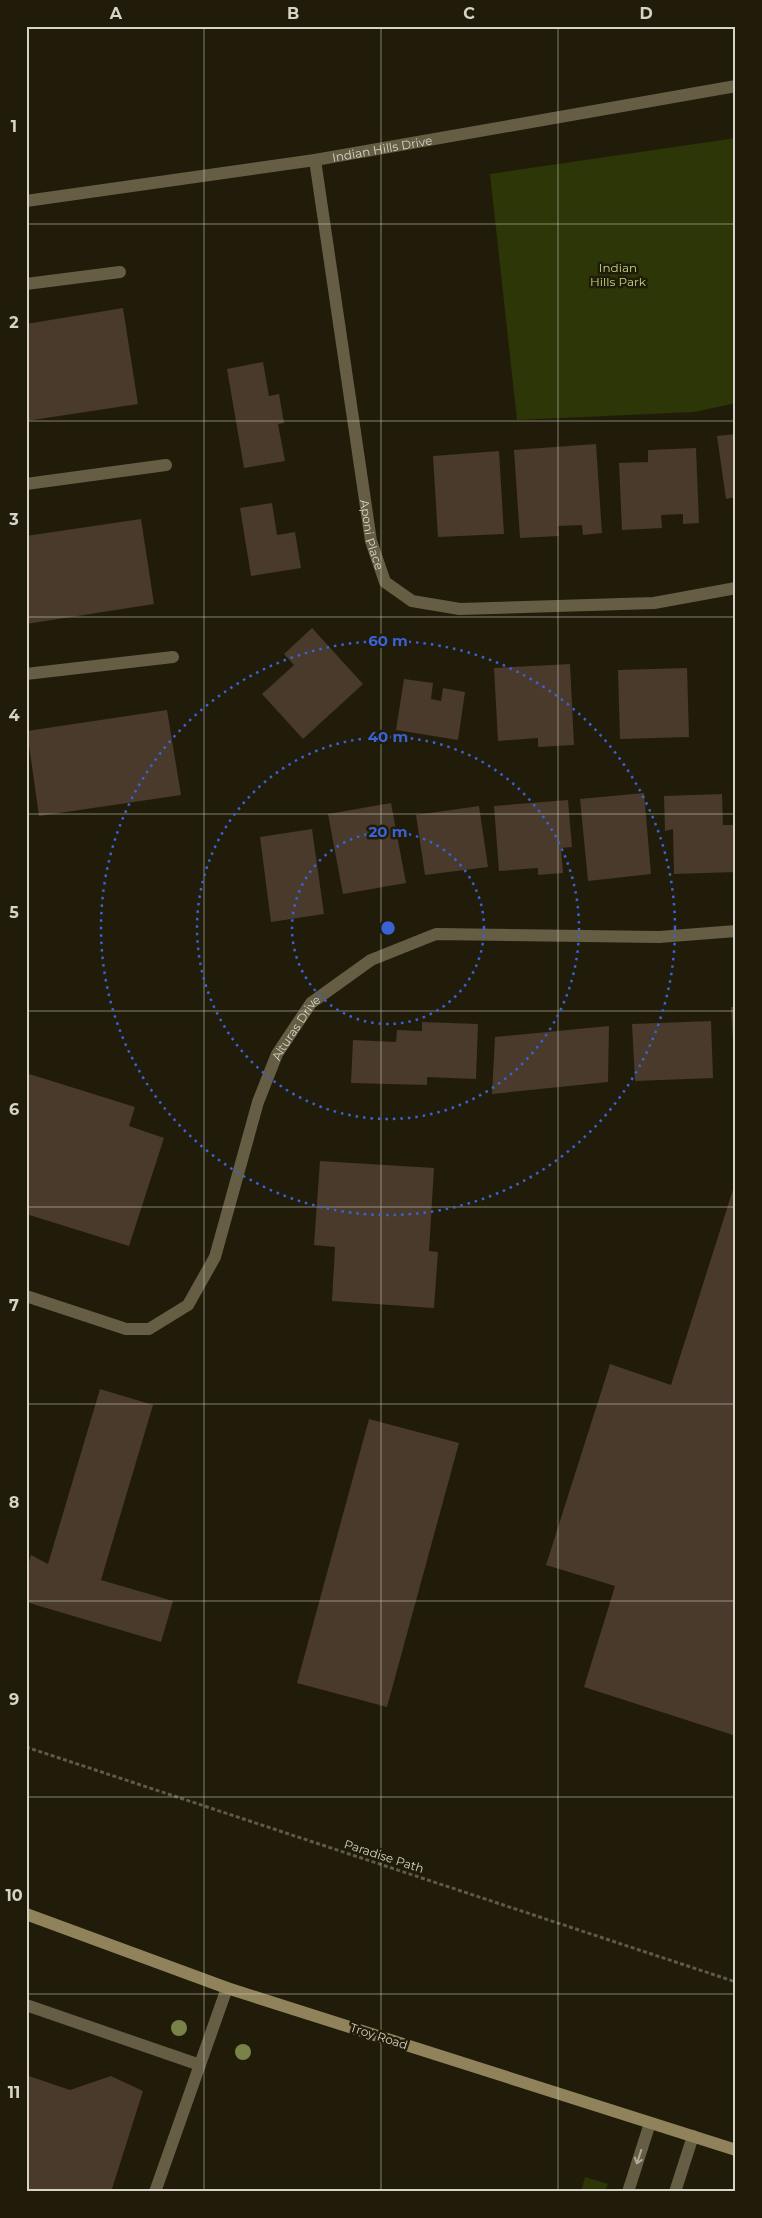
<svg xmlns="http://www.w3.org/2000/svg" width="762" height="2218" viewBox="0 0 762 2218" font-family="Montserrat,sans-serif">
	<rect width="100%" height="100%" fill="#211c09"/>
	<path fill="#2c3606" d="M736,138V403L694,412L517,420L490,174Z
		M585,2177L608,2184L605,2192H581Z"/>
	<path fill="#493a2b" d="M123,308L138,404L26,421V324Z
		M263,362L269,396L279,394L284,423L278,424L285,461L244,468L227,369Z
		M736,434V497L726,499L717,436Z
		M596,444L602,533L583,535L582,525L558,526L559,536L520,538L514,450Z
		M696,448L699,523L683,524V514L661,515L662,528L622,530L619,463L648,462V450Z
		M499,451L504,534L438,537L433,456Z
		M272,503L277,535L295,532L301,568L251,576L240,508Z
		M141,519L154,604L26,624V536Z
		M312,628L363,684L303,739L262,694L294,665L284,654Z
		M570,664L574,745L538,747V738L498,741L494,668Z
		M687,668L689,737L620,739L618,670Z
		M404,679L433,683L431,699L441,701L443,688L465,692L458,740L396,730Z
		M167,710L181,795L39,816L27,731Z
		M644,793L651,874L588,881L580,799Z
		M722,794L723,825H736V872L674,874L673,829L665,831L664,796Z
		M568,800L572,847L561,848L563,873L538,875V868L499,871L494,806Z
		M391,803L406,883L343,894L328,814Z
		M479,806L488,867L425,875L416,815Z
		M312,829L324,914L271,922L260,837Z
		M731,1007H736V1058H734Z
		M711,1021L713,1078L635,1081L632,1024Z
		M422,1022L478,1024L476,1079L427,1077V1085L351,1083L353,1040L396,1042L397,1030L422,1031Z
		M609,1026L608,1082L492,1094L495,1037Z
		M26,1073L135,1107L129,1126L164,1138L129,1246L26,1214Z
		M320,1161L434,1168L429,1251L438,1252L434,1308L332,1301L335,1247L314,1245Z
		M736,1180V1736L584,1687L615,1586L546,1565L610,1364L671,1385Z
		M100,1389L153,1405L101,1580L173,1601L161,1642L26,1602V1572L31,1555L48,1564Z
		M369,1419L459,1443L387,1707L297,1683Z
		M26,2075L70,2090L111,2076L143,2091L111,2192H26Z"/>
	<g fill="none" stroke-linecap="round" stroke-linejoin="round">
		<path stroke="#5e5949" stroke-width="3" stroke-dasharray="4 2.5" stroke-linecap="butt" d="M26,1747L736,1982"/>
		<path stroke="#655e45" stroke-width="12" d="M26,284L120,272
			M26,484L166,465
			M26,674L173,657
			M26,2005L200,2065
			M155,2192L227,1988
			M628,2192L650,2123
			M675,2192L693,2136"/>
		<g stroke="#655e45" stroke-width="12">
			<path id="s1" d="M315,160L371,541L385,582L412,601L460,609L654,603L736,588"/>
			<path id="s2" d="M26,201L315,160L736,86"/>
			<path id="s3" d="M26,1296L126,1329H149L188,1305L215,1257L258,1102L277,1054L311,1003L371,960L436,934L659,937L736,931"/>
		</g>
		<path stroke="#90835b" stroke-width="12" d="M26,1914L227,1988L736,2150"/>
	</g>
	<g fill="#78834a">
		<circle cx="179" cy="2028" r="8"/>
		<circle cx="243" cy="2052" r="8"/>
	</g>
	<defs><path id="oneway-shaft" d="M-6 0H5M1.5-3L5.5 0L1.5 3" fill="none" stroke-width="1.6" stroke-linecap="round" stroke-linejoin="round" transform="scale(1.25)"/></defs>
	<use stroke="#aeaa9a" href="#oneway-shaft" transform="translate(639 2157) rotate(108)"/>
	<path fill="none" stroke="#d6d3c7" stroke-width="1" stroke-opacity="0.55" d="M204,26V2192M381,26V2192M558,26V2192M26,224H736M26,421H736M26,617H736M26,814H736M26,1011H736M26,1207H736M26,1404H736M26,1601H736M26,1797H736M26,1994H736"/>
	<g fill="none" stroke="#3962d5" stroke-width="2.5" stroke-dasharray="2.5 5">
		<circle cx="388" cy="928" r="96"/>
		<circle cx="388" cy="928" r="191"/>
		<circle cx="388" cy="928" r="287"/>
	</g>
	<g text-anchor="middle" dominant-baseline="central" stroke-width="5" stroke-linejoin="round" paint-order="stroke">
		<g font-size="12" fill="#d6d3c7" stroke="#211c09">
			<text stroke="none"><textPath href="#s2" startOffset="360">Indian Hills Drive</textPath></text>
			<text stroke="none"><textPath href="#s1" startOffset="379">Aponi Place</textPath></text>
			<text stroke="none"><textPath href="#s3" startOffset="474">Alturas Drive</textPath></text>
			<text transform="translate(384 1856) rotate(18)">Paradise Path</text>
			<text transform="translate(379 2036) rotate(18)">Troy Road</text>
		</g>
		<g font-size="12" fill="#c0d880" stroke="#211c09">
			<text x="618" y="267">Indian<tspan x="618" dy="14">Hills Park</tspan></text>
		</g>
	</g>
	<circle cx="388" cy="928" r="8" fill="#3962d5" stroke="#211c09" stroke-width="2.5"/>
	<g font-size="15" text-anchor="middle" font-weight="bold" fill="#3962d5" stroke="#211c09" stroke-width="5" stroke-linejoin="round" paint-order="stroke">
		<text x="388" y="646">60 m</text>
		<text x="388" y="742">40 m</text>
		<text x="388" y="837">20 m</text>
	</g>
	<rect width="762" height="2218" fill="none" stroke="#211c09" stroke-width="55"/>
	<rect x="28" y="28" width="706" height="2162" fill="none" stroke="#d6d3c7" stroke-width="2"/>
	<g font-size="16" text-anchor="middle" font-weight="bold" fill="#d6d3c7">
		<text x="116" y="19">A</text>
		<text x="293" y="19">B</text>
		<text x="469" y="19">C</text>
		<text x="646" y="19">D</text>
		<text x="14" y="132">1</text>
		<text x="14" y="328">2</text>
		<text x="14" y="525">3</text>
		<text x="14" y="721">4</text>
		<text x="14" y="918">5</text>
		<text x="14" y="1115">6</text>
		<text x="14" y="1311">7</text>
		<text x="14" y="1508">8</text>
		<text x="14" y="1705">9</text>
		<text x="14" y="1901">10</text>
		<text x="14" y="2098">11</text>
	</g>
</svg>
